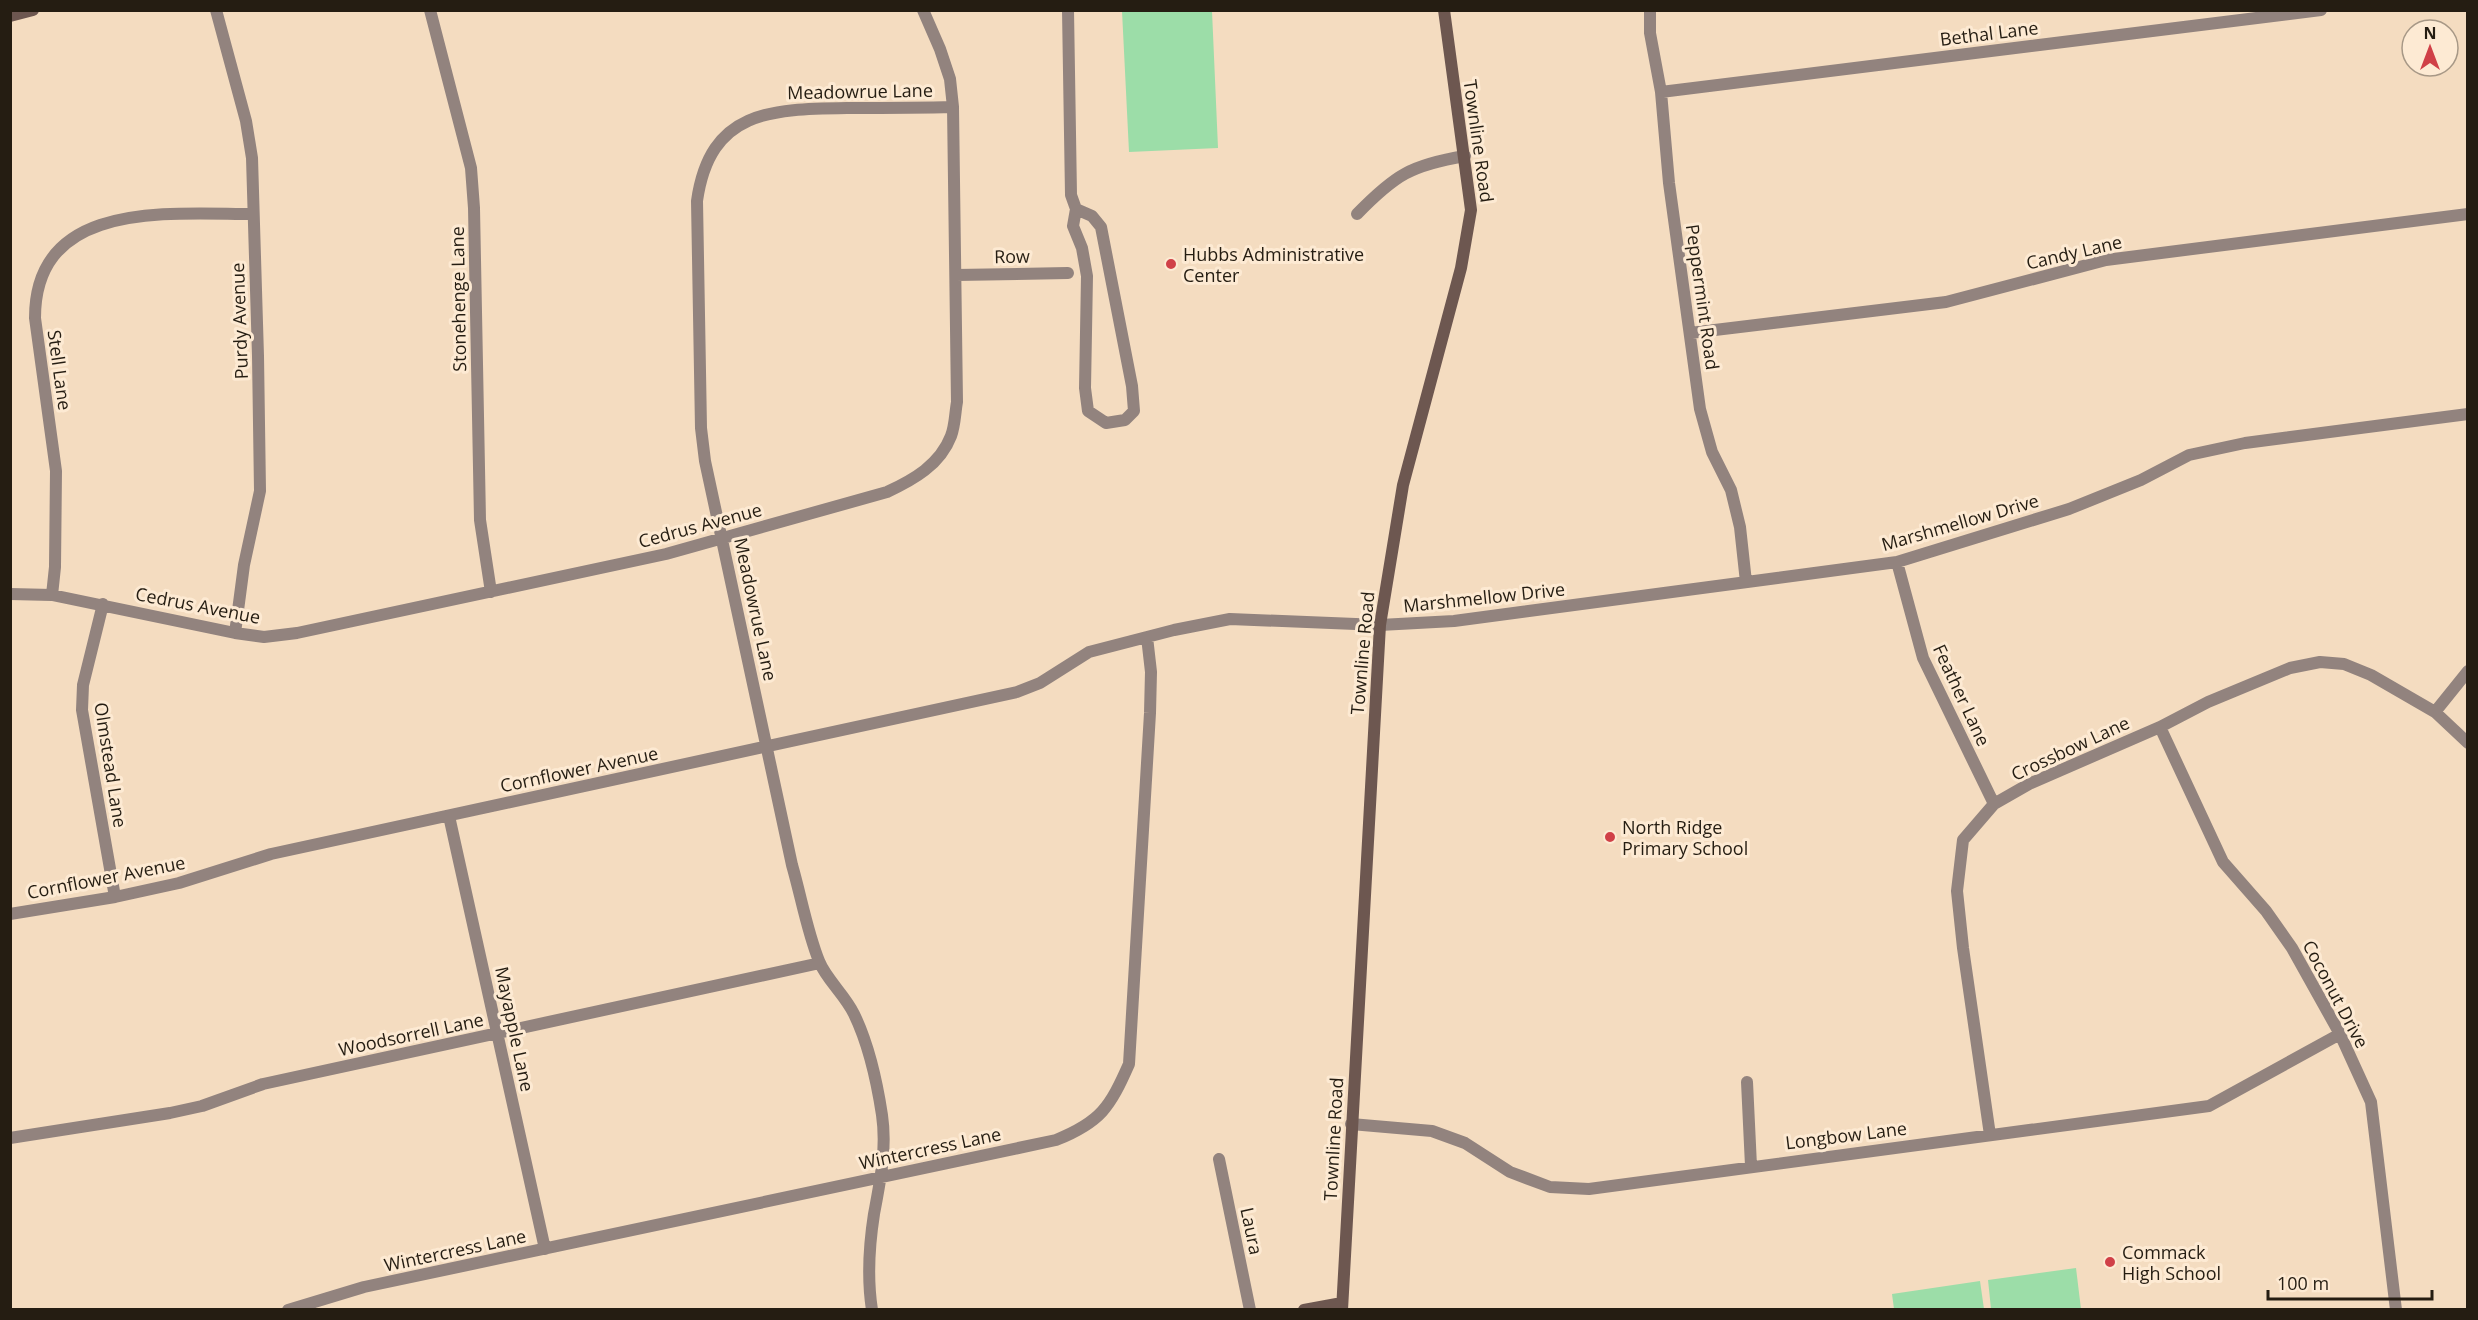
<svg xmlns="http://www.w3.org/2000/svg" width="2478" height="1320" viewBox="0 0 2478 1320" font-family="'Open Sans',sans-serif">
	<rect width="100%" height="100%" fill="#f4dcc0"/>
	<path fill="#9cdda8" d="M1122,11H1212L1218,148L1129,152Z
		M2076,1268L2081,1309H1991L1988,1280Z
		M1980,1281L1984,1309H1894L1892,1294Z"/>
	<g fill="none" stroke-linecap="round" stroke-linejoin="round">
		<path stroke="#92837e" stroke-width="12" d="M216,10L246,121L252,158L258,356L260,491L244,565L235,633
			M430,10L471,168L474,208L480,520L491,592
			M1068,10L1071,195L1076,209L1073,226L1082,248L1087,276L1085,388L1088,411L1106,423L1125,420L1134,411L1132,386L1101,227L1092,216L1076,209
			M1650,10V33L1661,92L1669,183L1700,409L1712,452L1731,490L1740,527L1746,582
			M1661,92L2321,10
			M1357,214C1395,175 1411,165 1465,156
			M956,275L1068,273
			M1690,333L1946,302L2106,260L2468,214
			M1897,562L1923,658L1994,804
			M10,594L52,595L235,633L264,637L297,633L666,554L887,492C913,480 940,465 951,436C955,426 955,413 957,402L953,107L950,79L940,49L923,10
			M52,595L55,567L56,471L35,318C35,199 170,214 253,214
			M103,604L83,685L82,710L115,897
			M2435,712L2468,671
			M2160,727L2223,862L2266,911L2292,948L2340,1034L2371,1102L2396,1310
			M449,816L545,1249
			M10,914L115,897L179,883L271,854L1017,692L1040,683L1089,652L1174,630L1230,619L1380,625L1454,621L1897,562L2069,509L2141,480L2189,455L2245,443L2468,414
			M1747,1082L1751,1166
			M1351,1124L1432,1131L1465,1143L1510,1172L1550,1187L1589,1189L2209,1106L2340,1034
			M1990,1135L1963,948L1957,891L1963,840L1994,804L2029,784L2160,727L2208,702L2290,668L2320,662L2344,664L2371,675L2435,712L2468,743
			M10,1138L170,1113L202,1106L263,1084L820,963
			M1219,1159L1250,1310
			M288,1310L364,1287L1056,1140C1101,1122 1110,1107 1129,1064L1150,713L1151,672L1147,637
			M872,1310C867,1278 869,1246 874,1214C880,1182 887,1149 882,1115C877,1082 869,1045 854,1014C845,995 826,979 819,961C807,931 801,896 792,865L705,461L701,428L697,201C710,110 771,109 847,108C882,108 918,108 953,107"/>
		<path stroke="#6d5750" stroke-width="12" d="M10,16L33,10
			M1304,1310L1342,1303
			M1342,1310L1380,625L1403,485L1461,268L1471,210L1444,10"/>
	</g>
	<g fill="#d04047" stroke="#fdead3" stroke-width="2">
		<circle cx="1171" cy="264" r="6"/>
		<circle cx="1610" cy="837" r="6"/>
		<circle cx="2110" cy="1262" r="6"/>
	</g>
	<g text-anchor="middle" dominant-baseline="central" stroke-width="6" stroke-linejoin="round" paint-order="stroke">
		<g font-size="18" fill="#251d12" stroke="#fdead3">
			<text transform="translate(1989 33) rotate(-7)">Bethal Lane</text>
			<text transform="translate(860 91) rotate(-1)">Meadowrue Lane</text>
			<text transform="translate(1479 141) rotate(82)">Townline Road</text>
			<text transform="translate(2074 252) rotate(-13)">Candy Lane</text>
			<text transform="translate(1012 256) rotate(-1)">Row</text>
			<text transform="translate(1703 297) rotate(82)">Peppermint Road</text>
			<text transform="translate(458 299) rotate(-91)">Stonehenge Lane</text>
			<text transform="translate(239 321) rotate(-92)">Purdy Avenue</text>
			<text transform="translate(60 370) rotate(82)">Stell Lane</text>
			<text transform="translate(1960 522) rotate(-16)">Marshmellow Drive</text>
			<text transform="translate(700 525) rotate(-15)">Cedrus Avenue</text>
			<text transform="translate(1484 597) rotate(-6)">Marshmellow Drive</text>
			<text transform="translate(198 605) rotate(11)">Cedrus Avenue</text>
			<text transform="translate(756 609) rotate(78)">Meadowrue Lane</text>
			<text transform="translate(1362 653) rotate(-85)">Townline Road</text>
			<text transform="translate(1962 695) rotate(65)">Feather Lane</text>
			<text transform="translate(2070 748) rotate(-25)">Crossbow Lane</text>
			<text transform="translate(111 765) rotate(81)">Olmstead Lane</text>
			<text transform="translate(579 769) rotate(-12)">Cornflower Avenue</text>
			<text transform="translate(106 877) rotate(-11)">Cornflower Avenue</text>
			<text transform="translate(2336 994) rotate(62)">Coconut Drive</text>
			<text transform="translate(515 1029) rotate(78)">Mayapple Lane</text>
			<text transform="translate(411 1034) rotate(-12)">Woodsorrell Lane</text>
			<text transform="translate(1846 1135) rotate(-7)">Longbow Lane</text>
			<text transform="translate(1333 1139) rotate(-87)">Townline Road</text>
			<text transform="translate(930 1148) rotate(-12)">Wintercress Lane</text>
			<text transform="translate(1252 1231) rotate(78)">Laura</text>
			<text transform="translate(455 1250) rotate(-12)">Wintercress Lane</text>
		</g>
		<g font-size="18" fill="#251d12" stroke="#fdead3" text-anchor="start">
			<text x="1183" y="254">Hubbs Administrative<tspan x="1183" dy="21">Center</tspan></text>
			<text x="1622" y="827">North Ridge<tspan x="1622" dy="21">Primary School</tspan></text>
			<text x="2122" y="1252">Commack<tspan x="2122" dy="21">High School</tspan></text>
		</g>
	</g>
	<rect width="2478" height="1320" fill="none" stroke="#251d12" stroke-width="24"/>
	<g transform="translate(2430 48)"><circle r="28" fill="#fdead3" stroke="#a79886" stroke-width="1.5"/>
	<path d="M0-4.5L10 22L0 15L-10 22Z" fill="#d04047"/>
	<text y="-9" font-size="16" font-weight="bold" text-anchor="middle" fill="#251d12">N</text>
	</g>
	<path d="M2268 1290v9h164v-9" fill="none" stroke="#251d12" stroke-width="3"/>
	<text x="2277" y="1290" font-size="18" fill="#251d12" stroke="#fdead3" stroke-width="4.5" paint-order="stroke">100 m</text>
</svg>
